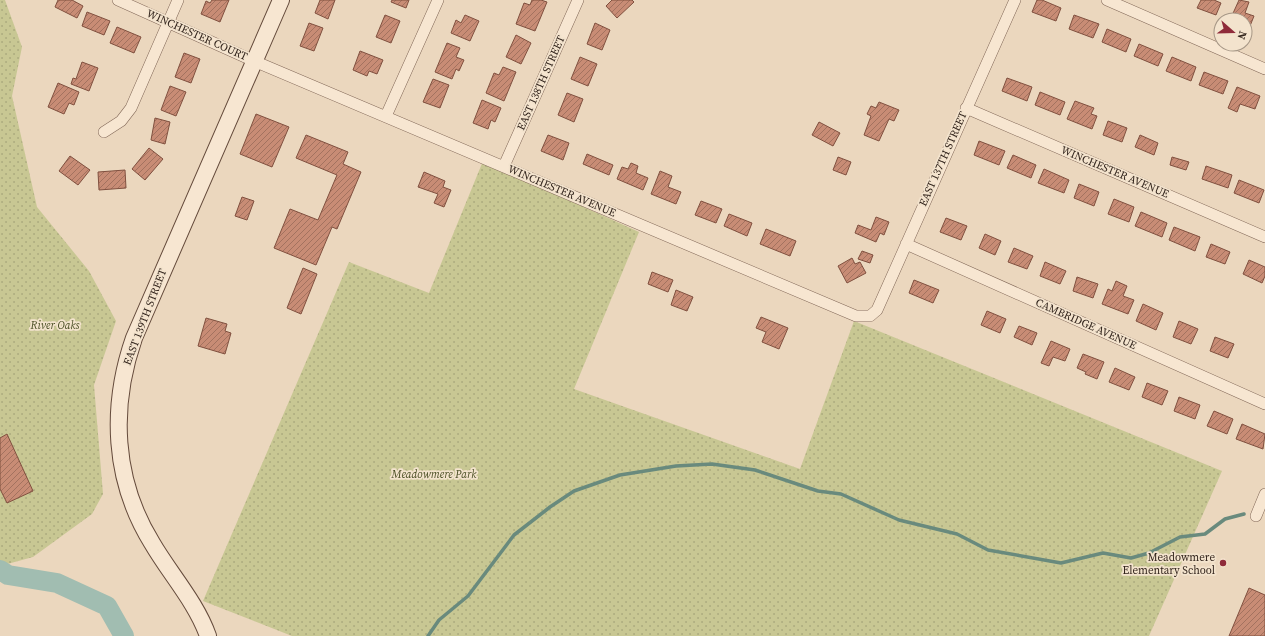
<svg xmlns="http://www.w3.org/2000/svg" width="1265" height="636" viewBox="0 0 1265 636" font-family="'Source Serif 4',serif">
	<defs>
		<pattern id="park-dots" width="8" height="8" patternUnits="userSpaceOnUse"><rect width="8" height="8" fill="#c8c793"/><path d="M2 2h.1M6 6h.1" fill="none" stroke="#acab7e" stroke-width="1.8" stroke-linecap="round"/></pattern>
		<pattern id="building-hatch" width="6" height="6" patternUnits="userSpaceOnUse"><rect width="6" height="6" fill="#c88c75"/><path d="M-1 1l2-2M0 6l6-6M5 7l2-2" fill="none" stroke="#a3725f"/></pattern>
	</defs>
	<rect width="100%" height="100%" fill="#ebd7be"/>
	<path fill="url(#park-dots)" d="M0,0H5L22,47L12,96L37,207L89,271L116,321L94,385L103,494L92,514L33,557L0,566Z
		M483,161L639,232L574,389L800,469L854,321L1222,471L1149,636H292L203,601L349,262L429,293Z"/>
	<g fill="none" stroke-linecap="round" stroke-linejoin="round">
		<path stroke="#698a7d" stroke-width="3.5" d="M428,636L439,620L468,596L514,535L550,507L574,491L620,475L676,466L712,464L755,470L818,491L841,494L899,520L957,534L988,550L1061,563L1103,553L1131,558L1149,553L1180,537L1205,534L1225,519L1244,514"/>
		<path stroke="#a1bdb1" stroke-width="20" d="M0,570L8,575L57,583L107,606L124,636"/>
	</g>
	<path fill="url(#building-hatch)" stroke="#80503f" d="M58,0H72L83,6L77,18L55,7Z
		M212,0H229L220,22L201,14L206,1L210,3Z
		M320,0H335L328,19L315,13Z
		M392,0H409L406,8L391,2Z
		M532,0H541L547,2L535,31L516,24L524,3L530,5Z
		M612,0H632L634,2L617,18L606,6Z
		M1037,0H1042L1061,8L1056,21L1032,12Z
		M1201,0H1214L1221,3L1216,15L1197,8Z
		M1239,0L1249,2L1245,13L1254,16L1248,31L1245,29V20H1230Z
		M87,12L110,21L104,35L82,26Z
		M385,15L400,21L391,43L376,37Z
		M465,15L479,21L470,41L451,33L456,20L461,23Z
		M1074,15L1099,24L1093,38L1069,29Z
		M309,23L323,28L314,51L300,46Z
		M595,23L610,30L602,50L587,44Z
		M117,27L141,37L134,53L110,43Z
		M1107,29L1131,39L1126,52L1102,42Z
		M516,35L531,43L521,64L506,57Z
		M447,43L460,48L456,57L464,60L459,71L456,69L452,79L435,72Z
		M1139,44L1163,54L1158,66L1134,56Z
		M360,51L383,60L377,74L369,71L367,76L353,70Z
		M184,53L200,59L191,83L175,77Z
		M580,57L597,64L588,86L571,79Z
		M1172,57L1196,67L1191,81L1166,71Z
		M82,62L98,68L89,91L71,84L73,78L76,79Z
		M503,67L516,72L504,101L486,93L494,73L499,75Z
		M1204,72L1228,81L1223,94L1199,85Z
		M1007,78L1032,87L1027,101L1002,91Z
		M433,79L449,85L440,108L423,102Z
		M58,83L79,92L74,105L69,103L64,114L48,107Z
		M170,86L186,92L176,116L161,110Z
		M1237,87L1260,96L1255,109L1240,104L1237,112L1228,108Z
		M1040,92L1065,102L1060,115L1035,105Z
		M567,93L583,99L574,122L558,115Z
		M482,100L501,108L495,122L491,120L488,129L473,123Z
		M1075,101L1094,108L1091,114L1097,116L1092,129L1067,119Z
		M879,102L899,110L894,121L889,119L879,141L864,135L871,116L867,114L871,106L876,108Z
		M256,114L289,127L272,167L240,154Z
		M155,118L170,122L165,144L151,140Z
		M1108,121L1127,128L1122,142L1103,135Z
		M819,122L840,133L833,146L812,135Z
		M306,135L348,152L343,164L361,172L337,229L332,227L316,265L274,248L290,209L318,220L337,175L296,158Z
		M548,135L569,143L563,160L541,151Z
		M1140,135L1158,143L1154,155L1135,147Z
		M979,141L1005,151L999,165L974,155Z
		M149,148L163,159L145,180L132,169Z
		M587,154L613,165L609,175L583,164Z
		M1013,155L1036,165L1031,178L1007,168Z
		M70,156L90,170L78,185L59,171Z
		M838,157L851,162L846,175L833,170Z
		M1172,157L1189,162L1186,170L1170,165Z
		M631,163L638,166L636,173L648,178L643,190L617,179L622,167L628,169Z
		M1206,166L1232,175L1228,188L1202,179Z
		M1044,169L1069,180L1064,193L1038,183Z
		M125,170L126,188L99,190L98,172Z
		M660,171L672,176L668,187L681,192L676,204L651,194Z
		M424,172L445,181L443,187L451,190L444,207L434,203L438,194L418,187Z
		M1239,180L1264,190L1259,203L1234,193Z
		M1079,184L1099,192L1094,206L1074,198Z
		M242,197L254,201L247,220L235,216Z
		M1114,199L1134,207L1129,222L1108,214Z
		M701,201L722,209L716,223L695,215Z
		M1141,212L1167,223L1162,237L1135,226Z
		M729,214L752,223L747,236L724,226Z
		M876,217L889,222L884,235L880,233L876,242L855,233L858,225L871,230Z
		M946,218L967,226L961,240L940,232Z
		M1174,227L1200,237L1195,251L1169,240Z
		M766,229L796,241L790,256L760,244Z
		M985,234L1001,241L995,255L979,248Z
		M1211,244L1230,252L1225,264L1206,257Z
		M1014,248L1033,256L1027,269L1008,262Z
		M862,251L873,255L870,263L858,259Z
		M852,258L855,264L860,262L866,273L847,283L838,266Z
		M1249,260L1265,267V276L1262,283L1243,274Z
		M1045,262L1066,271L1060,284L1040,276Z
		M303,268L317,274L301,314L287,308Z
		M652,272L673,280L668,292L648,284Z
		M1077,277L1098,284L1093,298L1073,291Z
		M914,280L939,290L933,303L909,293Z
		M1116,281L1127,286L1123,296L1134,300L1128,314L1102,304L1108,289L1112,291Z
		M676,290L693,297L687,311L671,305Z
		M1143,304L1163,313L1156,330L1136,321Z
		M987,311L1006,319L1000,333L981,325Z
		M761,317L788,328L779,349L762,342L766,332L756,328Z
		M206,318L227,324L225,331L231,333L225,354L198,346Z
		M1179,321L1198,329L1191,344L1173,337Z
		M1019,326L1037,333L1032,345L1014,337Z
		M1215,337L1234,344L1228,358L1210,351Z
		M1051,341L1070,349L1065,361L1053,357L1049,366L1041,363Z
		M1083,354L1104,362L1097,379L1085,374L1086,372L1077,368Z
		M1115,368L1135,377L1129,390L1109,382Z
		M1147,383L1168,391L1162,405L1142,397Z
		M1179,397L1200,405L1195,419L1174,411Z
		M1214,411L1233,419L1227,434L1207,426Z
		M1242,424L1265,434L1263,449L1236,439Z
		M7,434L33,491L7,503L0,489V438Z
		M1249,588L1265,595V636H1229Z"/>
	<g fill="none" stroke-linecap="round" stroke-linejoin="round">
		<defs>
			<path id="street" d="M118,0L254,61L856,316H870L877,310L1015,0
				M1107,0L1265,69
				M966,108L1265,237
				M386,116L438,0
				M104,132L121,121L131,108L178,0
				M504,166L578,0
				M906,244L1265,404
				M1256,516L1265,494"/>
			<path id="secondary" d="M208,636C196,602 170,574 152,543C113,480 110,407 134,338L281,0"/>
		</defs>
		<use href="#street" stroke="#826858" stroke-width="12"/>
		<use href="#secondary" stroke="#644a3b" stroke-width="18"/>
		<use href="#street" stroke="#f7e6d1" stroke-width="11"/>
		<use href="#secondary" stroke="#f7e6d1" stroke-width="16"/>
	</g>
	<circle fill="#8f2b3a" stroke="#f3e3cd" stroke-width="1.5" cx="1223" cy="563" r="4"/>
	<g text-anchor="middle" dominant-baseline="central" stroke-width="3.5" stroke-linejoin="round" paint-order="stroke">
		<g font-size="11" fill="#32241c" stroke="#f3e3cd">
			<text transform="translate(197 35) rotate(24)">WINCHESTER COURT</text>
			<text transform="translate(541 83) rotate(-66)">EAST 138TH STREET</text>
			<text transform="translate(943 159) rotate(-66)">EAST 137TH STREET</text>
			<text transform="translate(1115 172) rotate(23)">WINCHESTER AVENUE</text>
			<text transform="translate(562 191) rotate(23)">WINCHESTER AVENUE</text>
			<text transform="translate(145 317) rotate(-69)">EAST 139TH STREET</text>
			<text transform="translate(1086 324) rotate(24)">CAMBRIDGE AVENUE</text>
		</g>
		<g font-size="11" font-style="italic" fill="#494e23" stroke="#f3e3cd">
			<text x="55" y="325">River Oaks</text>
			<text x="434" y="474">Meadowmere Park</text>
		</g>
		<g font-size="11" fill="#32241c" stroke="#f3e3cd" text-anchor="end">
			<text x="1215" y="557">Meadowmere<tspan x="1215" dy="13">Elementary School</tspan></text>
		</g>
	</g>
	<g transform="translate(1233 32) rotate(110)"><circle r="19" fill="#f3e3cd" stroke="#a69786"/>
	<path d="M0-3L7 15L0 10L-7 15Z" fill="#8f2b3a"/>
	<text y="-6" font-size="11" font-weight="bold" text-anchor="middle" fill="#32241c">N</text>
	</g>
</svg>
